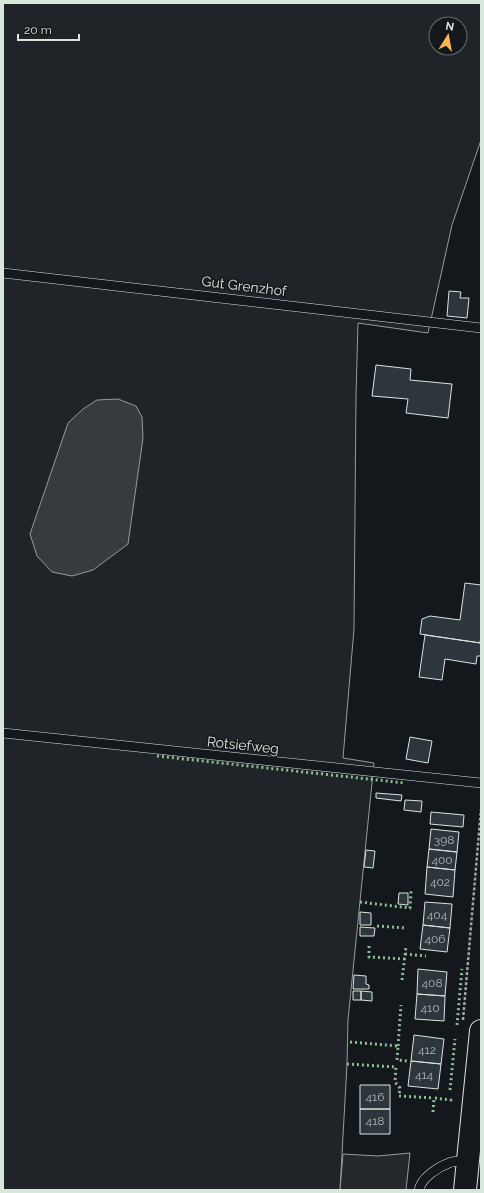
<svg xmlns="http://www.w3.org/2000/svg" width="484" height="1193" viewBox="0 0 484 1193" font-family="Raleway,sans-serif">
	<rect width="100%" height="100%" fill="#14181c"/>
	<path fill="#202428" stroke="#939e99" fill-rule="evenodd" d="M3,3H481V140L452,225L428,333L358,323L356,396L354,629L343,758L374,763L348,1020L347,1064L340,1190H3ZM436,24H460V48H436Z"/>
	<path fill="#24282b" stroke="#939e99" d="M410,1153L406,1190H340L343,1154L378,1156Z"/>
	<path fill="#363b3e" stroke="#939e99" d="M118,399L136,406L142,417L143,438L128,544L93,570L72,576L52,572L37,556L30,534L68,423L83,409L97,400Z"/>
	<path fill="#2c363c" stroke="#d8e6dc" d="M449,291L461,292L460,298H469L467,318L447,316Z
		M376,365L411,369L410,380L452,384L448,418L406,413L408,399L372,396Z
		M465,583L481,585V634L480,643L420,634L422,619L430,616L460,620Z
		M425,635L481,643V656H477L476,664L445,659L442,680L419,677Z
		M410,737L432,741L428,763L406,759Z
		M376,793L402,795L401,801L376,798Z
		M405,800L422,801L421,812L404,810Z
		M431,812L464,815L463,827L430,824Z
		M431,829L459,832L457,852L429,849Z
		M429,849L457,852L455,870L427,867Z
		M366,850L375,851L373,868L364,867Z
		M427,867L455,870L453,897L425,894Z
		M399,893H408V905L398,904Z
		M425,902L452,904L450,928L423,925Z
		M360,912L371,913V925H360Z
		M423,925L450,928L447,952L420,949Z
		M360,927L375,928L374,936H360Z
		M418,969L447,972L445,996L417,994Z
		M354,975L366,976V984L369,985V989H353Z
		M353,991H361V1000H353Z
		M361,991L372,992V1001L361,1000Z
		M417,994L445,996L444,1021L415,1019Z
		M414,1035L444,1039L441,1064L411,1061Z
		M411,1061L441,1064L438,1089L408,1086Z
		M360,1085H390V1109H360Z
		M360,1109H390V1134H360Z"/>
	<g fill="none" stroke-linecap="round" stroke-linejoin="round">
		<defs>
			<path id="service" d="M3,273L481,328
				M3,733L481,783
				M419,1190C421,1178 438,1167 449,1163C454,1161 461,1161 467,1160"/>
			<path id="primary" d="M465,1190L481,1031"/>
		</defs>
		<use href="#service" stroke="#d8e6dc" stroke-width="10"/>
		<use href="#primary" stroke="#d8e6dc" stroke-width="24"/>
		<path stroke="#9da8a2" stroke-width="2.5" stroke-dasharray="3 2" stroke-linecap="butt" d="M463,1020L481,809"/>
		<use href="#service" stroke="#14181c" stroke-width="9"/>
		<use href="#primary" stroke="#14181c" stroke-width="22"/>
		<path stroke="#8ac095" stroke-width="3" stroke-dasharray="2 3" stroke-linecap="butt" d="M157,756L405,783
			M360,902L410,908L411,891
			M377,926L406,928
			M369,946V957L405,959
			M405,954L426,956
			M402,980L406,946
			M457,1025L462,969
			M350,1042L398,1046L397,1060L408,1061
			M398,1046L401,1005
			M347,1064L396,1067L395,1082L400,1088L399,1096L434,1098
			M450,1090L455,1039
			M433,1112L434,1098L451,1100V1097"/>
	</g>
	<g text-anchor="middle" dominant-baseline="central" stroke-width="3" stroke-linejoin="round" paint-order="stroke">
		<g font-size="12" fill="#adbab4">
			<text x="444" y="840">398</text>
			<text x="442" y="860">400</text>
			<text x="440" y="882">402</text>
			<text x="437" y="915">404</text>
			<text x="435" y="939">406</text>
			<text x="432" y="983">408</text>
			<text x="430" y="1008">410</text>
			<text x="427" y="1050">412</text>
			<text x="424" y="1075">414</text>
			<text x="375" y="1097">416</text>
			<text x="375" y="1121">418</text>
		</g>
		<g font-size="14" fill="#d8e6dc" stroke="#14181c">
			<text transform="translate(244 286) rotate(7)">Gut Grenzhof</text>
			<text transform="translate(243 745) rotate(6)">Rotsiefweg</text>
		</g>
	</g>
	<rect width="484" height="1193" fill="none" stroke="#d8e6dc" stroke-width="8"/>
	<g transform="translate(448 36) rotate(11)"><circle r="19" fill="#14181c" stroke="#626a69"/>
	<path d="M0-3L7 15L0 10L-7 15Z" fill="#ffb74d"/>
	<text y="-6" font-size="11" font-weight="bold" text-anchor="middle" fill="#d8e6dc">N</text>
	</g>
	<path d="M18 34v6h61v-6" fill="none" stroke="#d8e6dc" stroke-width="2"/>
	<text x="24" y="34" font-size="12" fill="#d8e6dc" stroke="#14181c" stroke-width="3" paint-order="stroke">20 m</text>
</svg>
